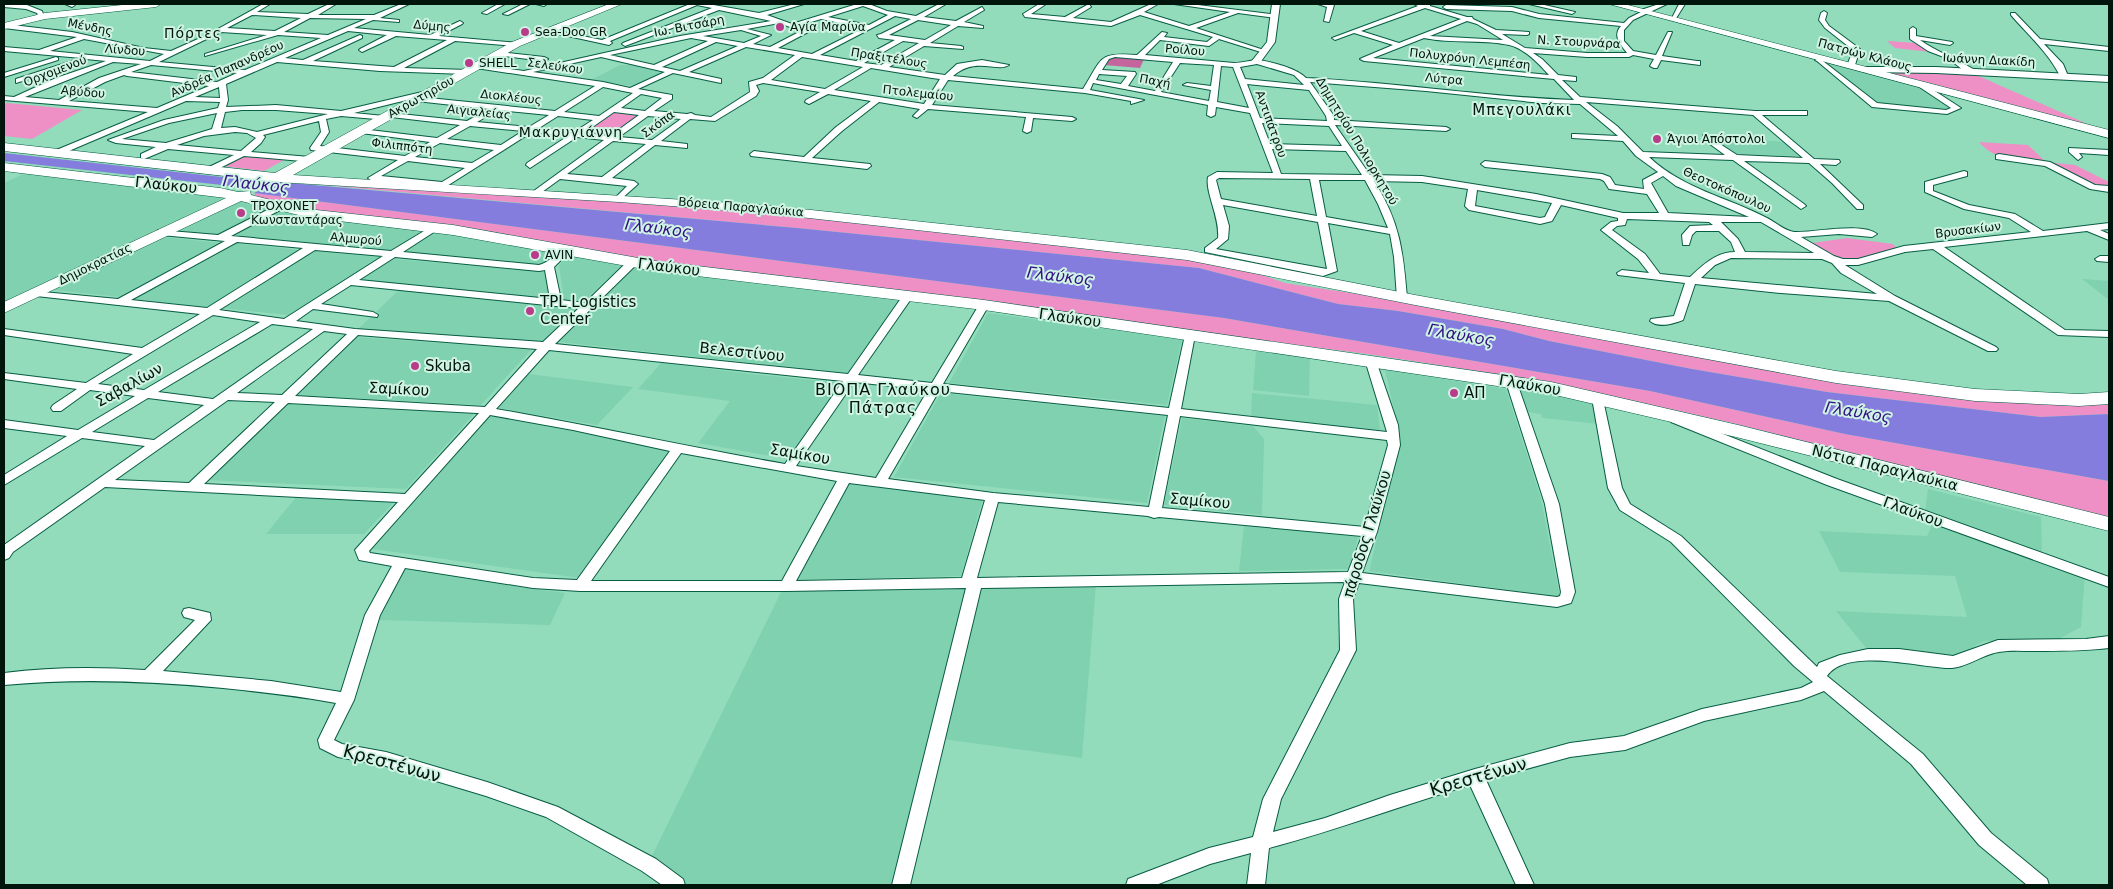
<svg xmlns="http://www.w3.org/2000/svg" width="2113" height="889" viewBox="0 0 2113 889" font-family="'DejaVu Sans',sans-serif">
	<rect width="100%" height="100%" fill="#92dcbc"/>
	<path fill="#7fd1af" d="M1825,63L1833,64L1921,86L1953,108L1945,111L1876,104Z
		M620,65H633L662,73L633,86L591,80Z
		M1709,136L1783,142L1798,156L1736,154Z
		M26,173L224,198L4,305V183Z
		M240,200L297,215L423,230L391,251L353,243L347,246L174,231Z
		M438,230L557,252L546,264L539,266L402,253Z
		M161,237L222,243L122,297L52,290Z
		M232,243L300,250L208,307L132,299Z
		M311,251L381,257L288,315L220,308Z
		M572,256L622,265L583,302L564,300L559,266L564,258Z
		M393,259L547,272L550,293L546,299L359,280Z
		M636,267L835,293L883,299L899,298L900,301L848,373L558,342Z
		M2082,279L2109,281V300Z
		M401,288L587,306L546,346L355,332Z
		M988,313L1182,339L1167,405L949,383Z
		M354,337L470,345L531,350L481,405L295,395Z
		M1256,350L1310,355L1309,396L1253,390Z
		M661,363L751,374L841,383L788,459L698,443L730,401L638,389Z
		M1385,370L1506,389L1541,499L1560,597L1369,571L1401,441Z
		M529,374L633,387L597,425L499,408Z
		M1518,383L1594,397L1599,424L1542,418L1541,414L1528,412Z
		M941,393L1165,416L1147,503L894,477Z
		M1252,393L1377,405L1380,430L1251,418Z
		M285,404L474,414L406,489L205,480Z
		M490,416L673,450L580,578L373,549Z
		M1182,418L1253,426L1264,439L1262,515L1164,505Z
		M847,482L983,498L961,576L795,580Z
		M1928,489L2041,517L2042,554L1925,511Z
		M297,496L396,500L364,534H266Z
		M1934,521L2085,575L2081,627L2055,641L2046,639L1985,641L1976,645L1971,652L1953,659L1867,649L1836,611L1967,617L1955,576L1840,572L1819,531L1927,536Z
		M1244,525L1358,537L1350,569L1239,571Z
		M402,569L527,588L565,593L550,625L379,620L384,598Z
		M1096,584L1082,758L942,739L978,585Z
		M971,585L896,885H683L650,860L782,590Z"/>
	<path fill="#ee90c6" d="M1887,41L1918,43L1930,52L1895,48Z
		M1891,72L1974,74L2094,127L1892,75Z
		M7,103L82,110L32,139L4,136V105Z
		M613,110L647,113L611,138L575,135Z
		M1979,142L2028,145L2046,162L2075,165L2109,182V188C2087,188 2068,172 2048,164C2022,154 2000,166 1979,142Z
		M243,155L284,160L264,171L222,166Z
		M301,183L660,204L784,215L1193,259L1245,269L1285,283L1443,307L1591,334L2003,398H2109V414L2041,417L1827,392L1692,369L1549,341L1503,329L1398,311L1338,304L1199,268L797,228Z
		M254,193L1224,318L1650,391L1845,434L2109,481V518L1724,421L1543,381L1367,354L639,260L308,211L258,198Z
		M1847,238L1893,244L1896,248C1886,250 1879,254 1870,257C1846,265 1831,255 1812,243Z"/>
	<path fill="#c5659e" d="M1111,57L1144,59L1140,68L1104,65Z"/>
	<path fill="#857ddd" d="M279,182L797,228L1199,268L1338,304L1398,311L1503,329L1549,341L1692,369L1827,392L2041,417L2109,414V481L1845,434L1650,391L1224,318L254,193Z"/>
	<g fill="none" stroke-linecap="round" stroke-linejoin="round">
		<path fill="#857ddd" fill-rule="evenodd" d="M4,153L295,185L302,189L295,193L4,161Z"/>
		<defs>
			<path id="minor" d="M4,4L27,5L42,11L44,17L39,18L37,13L26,9L4,7Z
				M65,4H74L75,5L72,7Z
				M263,4H270L257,12L308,14L329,4H336L318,15H374L401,4H409L380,18L399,20V22L373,20L354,28L430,35L460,21L463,23L462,24L439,36L518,43L519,44L516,46L455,41L404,68L469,70L470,72L466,74L380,71L277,62L226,84L228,100L226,107L276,105L341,111L435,89V93L354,113L384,116L388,118L387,120L341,116L326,119L329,132L320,146L405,156L430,142L361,133L357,131L361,129L437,138L460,125L391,117L387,115L391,113L467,121L489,109L416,101V97H419L555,111L595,86L476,68L472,66L473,64L524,71L680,36L771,21L719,10L625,46L622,44L623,43L712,8L697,5L610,41L612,43L609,45L545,31L548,29L602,40L690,4H708L759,13L795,4H804L767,15L792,24L857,4H869L887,11L916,16L939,4H946L924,17L956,21L982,7L984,10L964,22L983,26V28L958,26L930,43L961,46L963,47V49L924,46L889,67L945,75L957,64L982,60L1009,65C997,73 976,56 953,76L1083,89C1103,57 1098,52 1137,55L1162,32L1167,33L1164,37L1207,42L1213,37L1140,15L1111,26L1025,17L1023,14L1039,4H1046L1031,14L1065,17L1089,4L1091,7L1073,18L1111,22L1151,4H1158L1144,12L1189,26L1230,12L1174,4H1190L1277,15L1275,18L1238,13L1196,28L1267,51L1264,53L1219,39L1209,46L1160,40L1145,55L1234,63C1241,63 1252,60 1258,60C1272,62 1296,68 1306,78C1395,82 1484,97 1574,100L1554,79L1364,61L1360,59L1362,58L1393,45L1354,33L1335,40L1332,38L1418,6L1414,4H1430V6L1467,17H1472L1473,19L1496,30L1529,32V34L1527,35L1502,34L1525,48L1587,53H1627C1621,45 1612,36 1621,26L1539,18L1512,11L1446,9L1443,7L1446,5L1512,7L1539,14L1624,23L1629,18L1641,12V10L1659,4H1667L1633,20L1624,30V41L1633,51L1656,55L1668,32H1672L1662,56L1697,61H1700V65L1661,60L1657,68H1654L1650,66L1654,59L1633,55L1629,57H1587L1533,53L1542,59L1558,75L1576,77V81L1562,80L1580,97L1755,111H1807V115H1762L1814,159L1839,160L1840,162L1836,165L1820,164L1863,205V209H1857L1832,183L1809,163L1744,161L1804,204L1806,206L1801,209L1733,160L1649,157C1683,189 1727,197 1767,218C1775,222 1785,231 1794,232C1813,233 1862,222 1877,234L1872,237L1839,234L1801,237L1834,256L1843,259H1858L1904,246L2031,232L2009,218L1964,209L1925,192V182L1964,171L1967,172V176L1933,185V191L1969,205L2015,214L2043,231L2109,223V229L2100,230L2109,234V240L2087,231L1944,247L2065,330L2109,331V337L2058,335L1933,249L1905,252L1858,265H1845L1895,296L1996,347L1998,349L1996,351H1988L1889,301L1781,293L1695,284L1683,320C1673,324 1658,328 1650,321L1651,319L1674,316L1685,283L1618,275L1617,273L1622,270L1649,273L1638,259L1601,230L1611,222L1618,221V218L1561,205L1552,221L1540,224L1469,210L1465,206L1468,189L1422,182L1374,181C1400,222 1403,250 1407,298L1406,300L1402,301L1397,298L1394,257L1390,234L1328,223L1337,271L1323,276L1205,252V248L1218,238C1220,217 1205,193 1208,177L1217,172L1273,173L1250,113L1216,107L1215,115L1211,117L1207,115L1208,105L1093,83L1090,90L1144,100L1131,104V101L1085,93L948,80L932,105L1072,117L1076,119L1072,121L1033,118L1031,131L1027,133L1023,131L1026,117L928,109L917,118L913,116L920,109L879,102L842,131L812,158L870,164L871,166L867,169L751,156L750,154L754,151L804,157L836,127L871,101L828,94L809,104L805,102L806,100L820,92L763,83L756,85L759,91L756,96L715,121L690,119L661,141L687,144V148L655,145L612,178L634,181L638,184L619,201L615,198L627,186L560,179L538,195L531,193L604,140L577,137L530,168L526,165L527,163L568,136L532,132L439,191L436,190L435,187L372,181L368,178L398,160L311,150L310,148L321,132L319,121L263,135L265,137L261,143L251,152L310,157L314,160L313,162L244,156L210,173L207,172V168L234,155L168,149L144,159L141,158V154L156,147L116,143L108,140L164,120L218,108L220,102L186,101L57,156L53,153L54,151L148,112L4,100V96L14,97L56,78L106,61L86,59L85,61L16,83V79L81,58L4,51V47L39,50L77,37L4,28V24L72,32L144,48L171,51L207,35ZM863,6L888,15L869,25L828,17ZM1425,8L1461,19L1399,43L1361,31ZM252,15L301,18L275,31L227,28ZM895,16L911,19L881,34L877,35L879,38L895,40L856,61L820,55ZM310,18L366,19L328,35L284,32ZM821,19L864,28L812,54L778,48L810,31L798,26ZM918,20L951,25L925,40L889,35ZM1467,21L1477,24L1503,40L1430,36ZM779,23L801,31L770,47L753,44L771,35L747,29ZM741,30L761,36L744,43L703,36ZM348,31L387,35L360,49L359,50L362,52L396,36L447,40L394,67L313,61L362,38V36L360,35L303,60L285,58ZM221,32L267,35L205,54V56L278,35L321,38L245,70L159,62ZM691,38L708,41L654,65L610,55ZM1424,38C1451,44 1482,39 1509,45C1524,48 1539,64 1549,75L1373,58ZM84,39L164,54L150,61L50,51ZM903,41L919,43L881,65L864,63ZM716,42L738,46L680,71L662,67ZM746,47L795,55L763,78L749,82L750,92L711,117L695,115L691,113L687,114L654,111L672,99V95L638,89L673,73L721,83V79L689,72ZM601,57L665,72L630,88L603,82L533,72ZM802,57L863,67L825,89L771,80ZM1115,57L1173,62L1155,91L1128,86L1136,74L1135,72L1102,70L1109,59ZM113,62L141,64L99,78L59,100L25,97ZM1180,63L1214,65L1211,86L1187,83L1183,85L1211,90L1209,101L1161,92ZM1257,64L1294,75L1304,85L1245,79L1240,67ZM151,65L237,73L217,82L131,72ZM1221,66L1233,67L1249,108L1217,102ZM871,68L932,78L940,79L924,104L834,90ZM1099,74L1127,76L1121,84L1096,80ZM124,75L127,76L209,86L157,108L69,101L105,82ZM1310,82L1426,91L1542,103L1580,104L1618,136L1575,134H1572V138L1623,141L1636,156L1658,172L1643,180L1644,189L1615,185L1610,177L1602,174L1485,161L1481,164L1485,167L1600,179L1604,181L1609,189L1647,194L1659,213H1623L1536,194L1422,176L1370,175L1335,125L1446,131L1450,129L1446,127L1334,120V116ZM1247,84L1309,90L1326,116L1327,121L1260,118ZM219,87L220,98L195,97ZM603,87L633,93L599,116L564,112ZM641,94L662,98L645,111L621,108ZM1586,102L1753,115L1803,158L1737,155L1706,135H1703V139L1725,155L1643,152L1617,126ZM242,110H276L328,114L257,132L235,127L221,128L225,112ZM498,110L549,115L529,127L477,122ZM614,112L639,115L610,136L584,133ZM217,113L212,129L166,143L122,139L169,123ZM558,116L593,120L574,132L539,128ZM648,116L681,119L652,140L619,137ZM1262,123L1329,126L1342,146L1270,144ZM470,126L523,131L501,145L447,139ZM235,132L247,133L256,138L241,151L177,145L204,136ZM613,141L646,144L602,177L567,174ZM440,143L494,150L472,163L415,157ZM1272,149L1346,151L1362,175L1281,174ZM408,161L465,168L442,182L381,176ZM1663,176L1676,186L1749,217L1668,213L1651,183ZM1219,178L1310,179L1317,216L1221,199L1216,180ZM1319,180H1365L1378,204L1388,228L1326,217ZM1477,190L1552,203L1545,217L1540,218L1475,206ZM1223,205L1318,222L1327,269L1216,249L1228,239L1229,226ZM1627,219L1709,222L1713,225L1690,226L1682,235L1683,245H1689L1692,235L1696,231H1719L1731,242L1735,252C1716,252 1703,265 1690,277L1660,274L1645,254L1612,230L1617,226L1625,225ZM1721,222H1761L1814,253L1745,252L1738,239ZM1731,258L1822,259L1832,263L1841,273L1877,294L1701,278L1715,265Z
				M498,4H505L487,14L482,13Z
				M523,4H530L508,15L503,14Z
				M536,4H547L544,6Z
				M1318,4L1334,5L1329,22L1324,21L1327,7Z
				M1529,4H1540L1575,12L1572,14Z
				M1679,4H1685L1675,20H1671Z
				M1824,11L1827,13L1825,20L1829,26L1860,49L1854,68L1847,66L1853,50L1825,28L1819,20L1821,13Z
				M2011,13H2015L2040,39L2109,47V51L2044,44L2063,64L2068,76L2061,78C2049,53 2029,36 2011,15Z
				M1913,27L1916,29V36L1952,42L1953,43L1950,45L1920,40C1937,52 1955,58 1973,69V73H1967L1949,59L1928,51L1910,39V29Z
				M498,52L544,57L548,59L544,61L496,55L495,54Z
				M56,57L58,58V60L4,77V73Z
				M1819,58L1877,103L1946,110L1951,108L1918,86L1917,84L1921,82L1961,108L1947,114L1872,107L1817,61L1815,60Z
				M2069,148L2109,150V155L2079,153L2082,157L2078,160L2069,152Z
				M1999,154L2050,162L2095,185L2109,186V192L2090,189L2045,166L1996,159V155Z
				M279,204L284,207L282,209L231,236L391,251L434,225L439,228L437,230L403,252L539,265C553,261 554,252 565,248L570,251L554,267L561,300L585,303L629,260H637V264L555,344L848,374L904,294L908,293L913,296L858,375L932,383L979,305L984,302L989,305L943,384L1169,408L1185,335L1190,332L1195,335L1181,409L1387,432L1365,360L1371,357L1375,358L1398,425L1400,445L1377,532L1362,573L1557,597L1560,596L1561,592L1545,504L1506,382L1512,379L1516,380L1559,504L1575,592L1571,603L1557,607L1359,583L1353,599L1356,650L1281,799L1273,832L1325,818L1390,795L1475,769L1570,743L1624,736L1702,709L1801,688L1813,682L1794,666L1671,542L1620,510L1608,488L1592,398L1598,394L1602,395L1622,488L1630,504L1681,536L1817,667L1819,663L1840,655L1868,649H1899L1953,656L1998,640L2086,639L2109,636V648C2084,651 2059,651 2033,651C2022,651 2010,650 1999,652C1983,654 1968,667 1952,668C1924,669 1848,646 1827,676L1923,754L1991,833L2047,879L2049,885H2027L1979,845L1911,764L1824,691L1801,700L1704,721L1625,750L1570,757L1486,780L1534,885H1516L1470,785C1403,805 1337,830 1269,848L1265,885H1247L1251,853L1210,864L1156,885H1126L1128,879L1209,848L1253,837L1263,799L1340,650L1339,599L1345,582L981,588L910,885H892L966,588L786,591H580L533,588L405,568L380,615L354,700L334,740L342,744L386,752L487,782L558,807L656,859L683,879L685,885H662L642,871L546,817L486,796L386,766L338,757L320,748L318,740L336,703C299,696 261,692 223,688C150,681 78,678 4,685V673C51,667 98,667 145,670L195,620L184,617L182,613L184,609L189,608L210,613L211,620L163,671L271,681L341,692L365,615L392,566L359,560L355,550L398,502L105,487L13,552L9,558L4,560V545L145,446L82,438L4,485V475L67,436L4,428V420L78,430L135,396L90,390L61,411H53L51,408L53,405L77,389L4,379V373L86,383L133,354L4,335V329L142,348L200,314L36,296L31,293L32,291L118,299L225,241L161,235L156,232L158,230L218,235ZM237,242L303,248L207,308L131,300ZM315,250L383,256L284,319L219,310ZM395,257L539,271L545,270L550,299L359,280ZM351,285L556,306L579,308L543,342L355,329L296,321L313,309L377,317L378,315L373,312L321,304ZM213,315L260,322L144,390L98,384ZM272,324L313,329L213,399L158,392ZM324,331L347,334L282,395L237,393ZM358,335L537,349L485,407L295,396ZM549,350L843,381L785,464C688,447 593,426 496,409ZM854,382L928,390L876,478L796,466ZM939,391L1168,415L1149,507L993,493L888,479ZM148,398L204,405L154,440L92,432ZM228,400L275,402L189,483L115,480ZM288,403L477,413H479L405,494L204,484ZM490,415L573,430L670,451L577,580L533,578L370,553L369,551ZM1180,416L1387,440L1388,445L1365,527L1162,508ZM681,453L837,481L782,581H591ZM849,483L985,500L962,578L796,581ZM998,502L1148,516L1154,518L1159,517L1362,536L1348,572L977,578Z
				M2100,256H2109V262L2097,261L2095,259Z
				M1675,415L1837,479L2109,577V587L1827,485L1671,422L1669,419L1671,416Z"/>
			<path id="tertiary" d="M1272,4H1280L1275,42L1259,64H1253L1251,62L1267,42Z
				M1867,67H1936L2109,76V82L1936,73L1864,72V68Z"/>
			<path id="secondary" d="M132,4H161L156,7L45,19L4,29V23L45,13Z
				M1609,4H1624L2109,130V138Z"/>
			<path id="primary" d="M609,4H622L520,46L293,175L764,205L1187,250L1415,295L1836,371L1975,389L2079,394L2109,392V404L2079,406L1975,401L1836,383L1415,305L1187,260L764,213L619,202L277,182L4,151V143L275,173L512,42Z
				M4,163L220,188L238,192L250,191L251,195L307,209L453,225L655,261L984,300L1551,382L1738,425L2109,517V531L1736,437L1551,394L984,310L655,271L453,235L307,217L241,201L4,313V302L226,198L4,171Z"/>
		</defs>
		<use href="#minor" stroke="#075d43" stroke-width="2"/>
		<use href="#tertiary" stroke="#075d43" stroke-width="2"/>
		<use href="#secondary" stroke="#075d43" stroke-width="1"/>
		<use href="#primary" stroke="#075d43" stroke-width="1"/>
		<use href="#minor" fill="#fff" fill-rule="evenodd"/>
		<use href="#tertiary" fill="#fff" fill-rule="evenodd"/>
		<use href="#secondary" fill="#fff" fill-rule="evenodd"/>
		<use href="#primary" fill="#fff" fill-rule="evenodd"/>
	</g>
	<g fill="#b93c8b" stroke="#d0f4e3" stroke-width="2">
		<circle cx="780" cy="27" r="5"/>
		<circle cx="525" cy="32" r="5"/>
		<circle cx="469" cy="63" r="5"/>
		<circle cx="1657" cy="139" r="5"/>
		<circle cx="241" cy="213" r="5"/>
		<circle cx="535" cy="255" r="5"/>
		<circle cx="530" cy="311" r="5"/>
		<circle cx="415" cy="366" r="5"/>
		<circle cx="1454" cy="393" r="5"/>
	</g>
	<g text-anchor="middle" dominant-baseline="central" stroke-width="4" stroke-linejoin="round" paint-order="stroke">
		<g font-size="12" fill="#00150b" stroke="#d0f4e3">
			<text transform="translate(432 26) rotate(5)">Δύμης</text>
			<text transform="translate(689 26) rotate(-11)">Ιω. Βιτσάρη</text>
			<text transform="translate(90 27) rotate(11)">Μένδης</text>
			<text transform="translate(1579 42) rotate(3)">N. Στουρνάρα</text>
			<text transform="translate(125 50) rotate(4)">Λίνδου</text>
			<text transform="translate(1185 50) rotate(5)">Ροίλου</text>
			<text transform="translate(1865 55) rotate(15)">Πατρών Κλάους</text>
			<text transform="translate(889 58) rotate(9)">Πραξιτέλους</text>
			<text transform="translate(1470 59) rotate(6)">Πολυχρόνη Λεμπέση</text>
			<text transform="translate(1989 60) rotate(3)">Ιωάννη Διακίδη</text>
			<text transform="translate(555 66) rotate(8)">Σελεύκου</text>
			<text transform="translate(227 69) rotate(-24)">Ανδρέα Παπανδρέου</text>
			<text transform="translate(55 71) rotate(-21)">Ορχομενού</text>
			<text transform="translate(1444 79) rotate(5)">Λύτρα</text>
			<text transform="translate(1155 81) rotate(11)">Παχή</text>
			<text transform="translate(83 92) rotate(5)">Αβύδου</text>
			<text transform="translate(918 93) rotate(6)">Πτολεμαίου</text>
			<text transform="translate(421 97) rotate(-29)">Ακρωτηρίου</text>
			<text transform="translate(511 97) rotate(6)">Διοκλέους</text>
			<text transform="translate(479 112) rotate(6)">Αιγιαλείας</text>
			<text transform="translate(658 124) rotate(-36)">Σκόπα</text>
			<text transform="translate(1271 124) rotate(70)">Αντιπάτρου</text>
			<text transform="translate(1357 141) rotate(59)">Δημητρίου Πολιορκητού</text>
			<text transform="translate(402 146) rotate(7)">Φιλιππότη</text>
			<text transform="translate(1727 190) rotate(24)">Θεοτοκόπουλου</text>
			<text transform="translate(741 207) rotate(5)">Βόρεια Παραγλαύκια</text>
			<text transform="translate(1968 230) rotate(-7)">Βρυσακίων</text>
			<text transform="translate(356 239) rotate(5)">Αλμυρού</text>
			<text transform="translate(95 264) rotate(-26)">Δημοκρατίας</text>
		</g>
		<g font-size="12" fill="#00150b" stroke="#d0f4e3" text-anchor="start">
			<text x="790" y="27">Αγία Μαρίνα</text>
			<text x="535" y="32">Sea-Doo GR</text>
			<text x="479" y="63">SHELL</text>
			<text x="1667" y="139">Άγιοι Απόστολοι</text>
			<text x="251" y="206">ΤΡΟΧΟΝΕΤ<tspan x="251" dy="14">Κωνσταντάρας</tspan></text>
			<text x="545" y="255">AVIN</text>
		</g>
		<g font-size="14" letter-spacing="1" fill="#00150b" stroke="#d0f4e3">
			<text x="193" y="33">Πόρτες</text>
			<text x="571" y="132">Μακρυγιάννη</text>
		</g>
		<g font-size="15" letter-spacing="1" fill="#00150b" stroke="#d0f4e3">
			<text x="1522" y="110">Μπεγουλάκι</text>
		</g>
		<g font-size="15" fill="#00150b" stroke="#d0f4e3">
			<text transform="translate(166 185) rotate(6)">Γλαύκου</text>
			<text transform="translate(669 267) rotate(7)">Γλαύκου</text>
			<text transform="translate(1070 318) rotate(8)">Γλαύκου</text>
			<text transform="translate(742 352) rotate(6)">Βελεστίνου</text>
			<text transform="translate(129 385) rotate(-29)">Σαβαλίων</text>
			<text transform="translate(1530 385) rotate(10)">Γλαύκου</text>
			<text transform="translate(399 389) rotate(3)">Σαμίκου</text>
			<text transform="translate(800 454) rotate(10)">Σαμίκου</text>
			<text transform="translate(1885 468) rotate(14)">Νότια Παραγλαύκια</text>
			<text transform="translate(1200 501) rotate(5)">Σαμίκου</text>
			<text transform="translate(1913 512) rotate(20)">Γλαύκου</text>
			<text transform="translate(1367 534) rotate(-73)">πάροδος Γλαύκου</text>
		</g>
		<g font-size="15" fill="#00150b" stroke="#d0f4e3" text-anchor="start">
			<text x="540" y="302">TPL Logistics<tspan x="540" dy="17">Center</tspan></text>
			<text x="425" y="366">Skuba</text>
			<text x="1464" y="393">ΑΠ</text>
		</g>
		<g font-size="16" font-style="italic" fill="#331284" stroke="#d0f4e3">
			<text transform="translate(256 184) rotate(6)">Γλαύκος</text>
			<text transform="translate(658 228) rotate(7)">Γλαύκος</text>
			<text transform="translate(1060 276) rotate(7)">Γλαύκος</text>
			<text transform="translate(1461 335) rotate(10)">Γλαύκος</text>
			<text transform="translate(1858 412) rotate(9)">Γλαύκος</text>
		</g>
		<g font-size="16" letter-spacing="1" fill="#00150b" stroke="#d0f4e3">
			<text x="883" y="389">ΒΙΟΠΑ Γλαύκου<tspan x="883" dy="18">Πάτρας</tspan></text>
		</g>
		<g font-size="18" fill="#00150b" stroke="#d0f4e3">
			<text transform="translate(392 763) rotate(15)">Κρεστένων</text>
			<text transform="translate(1478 776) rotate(-16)">Κρεστένων</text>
		</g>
	</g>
	<rect width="2113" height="889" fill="none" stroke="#00150b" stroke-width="10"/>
</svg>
